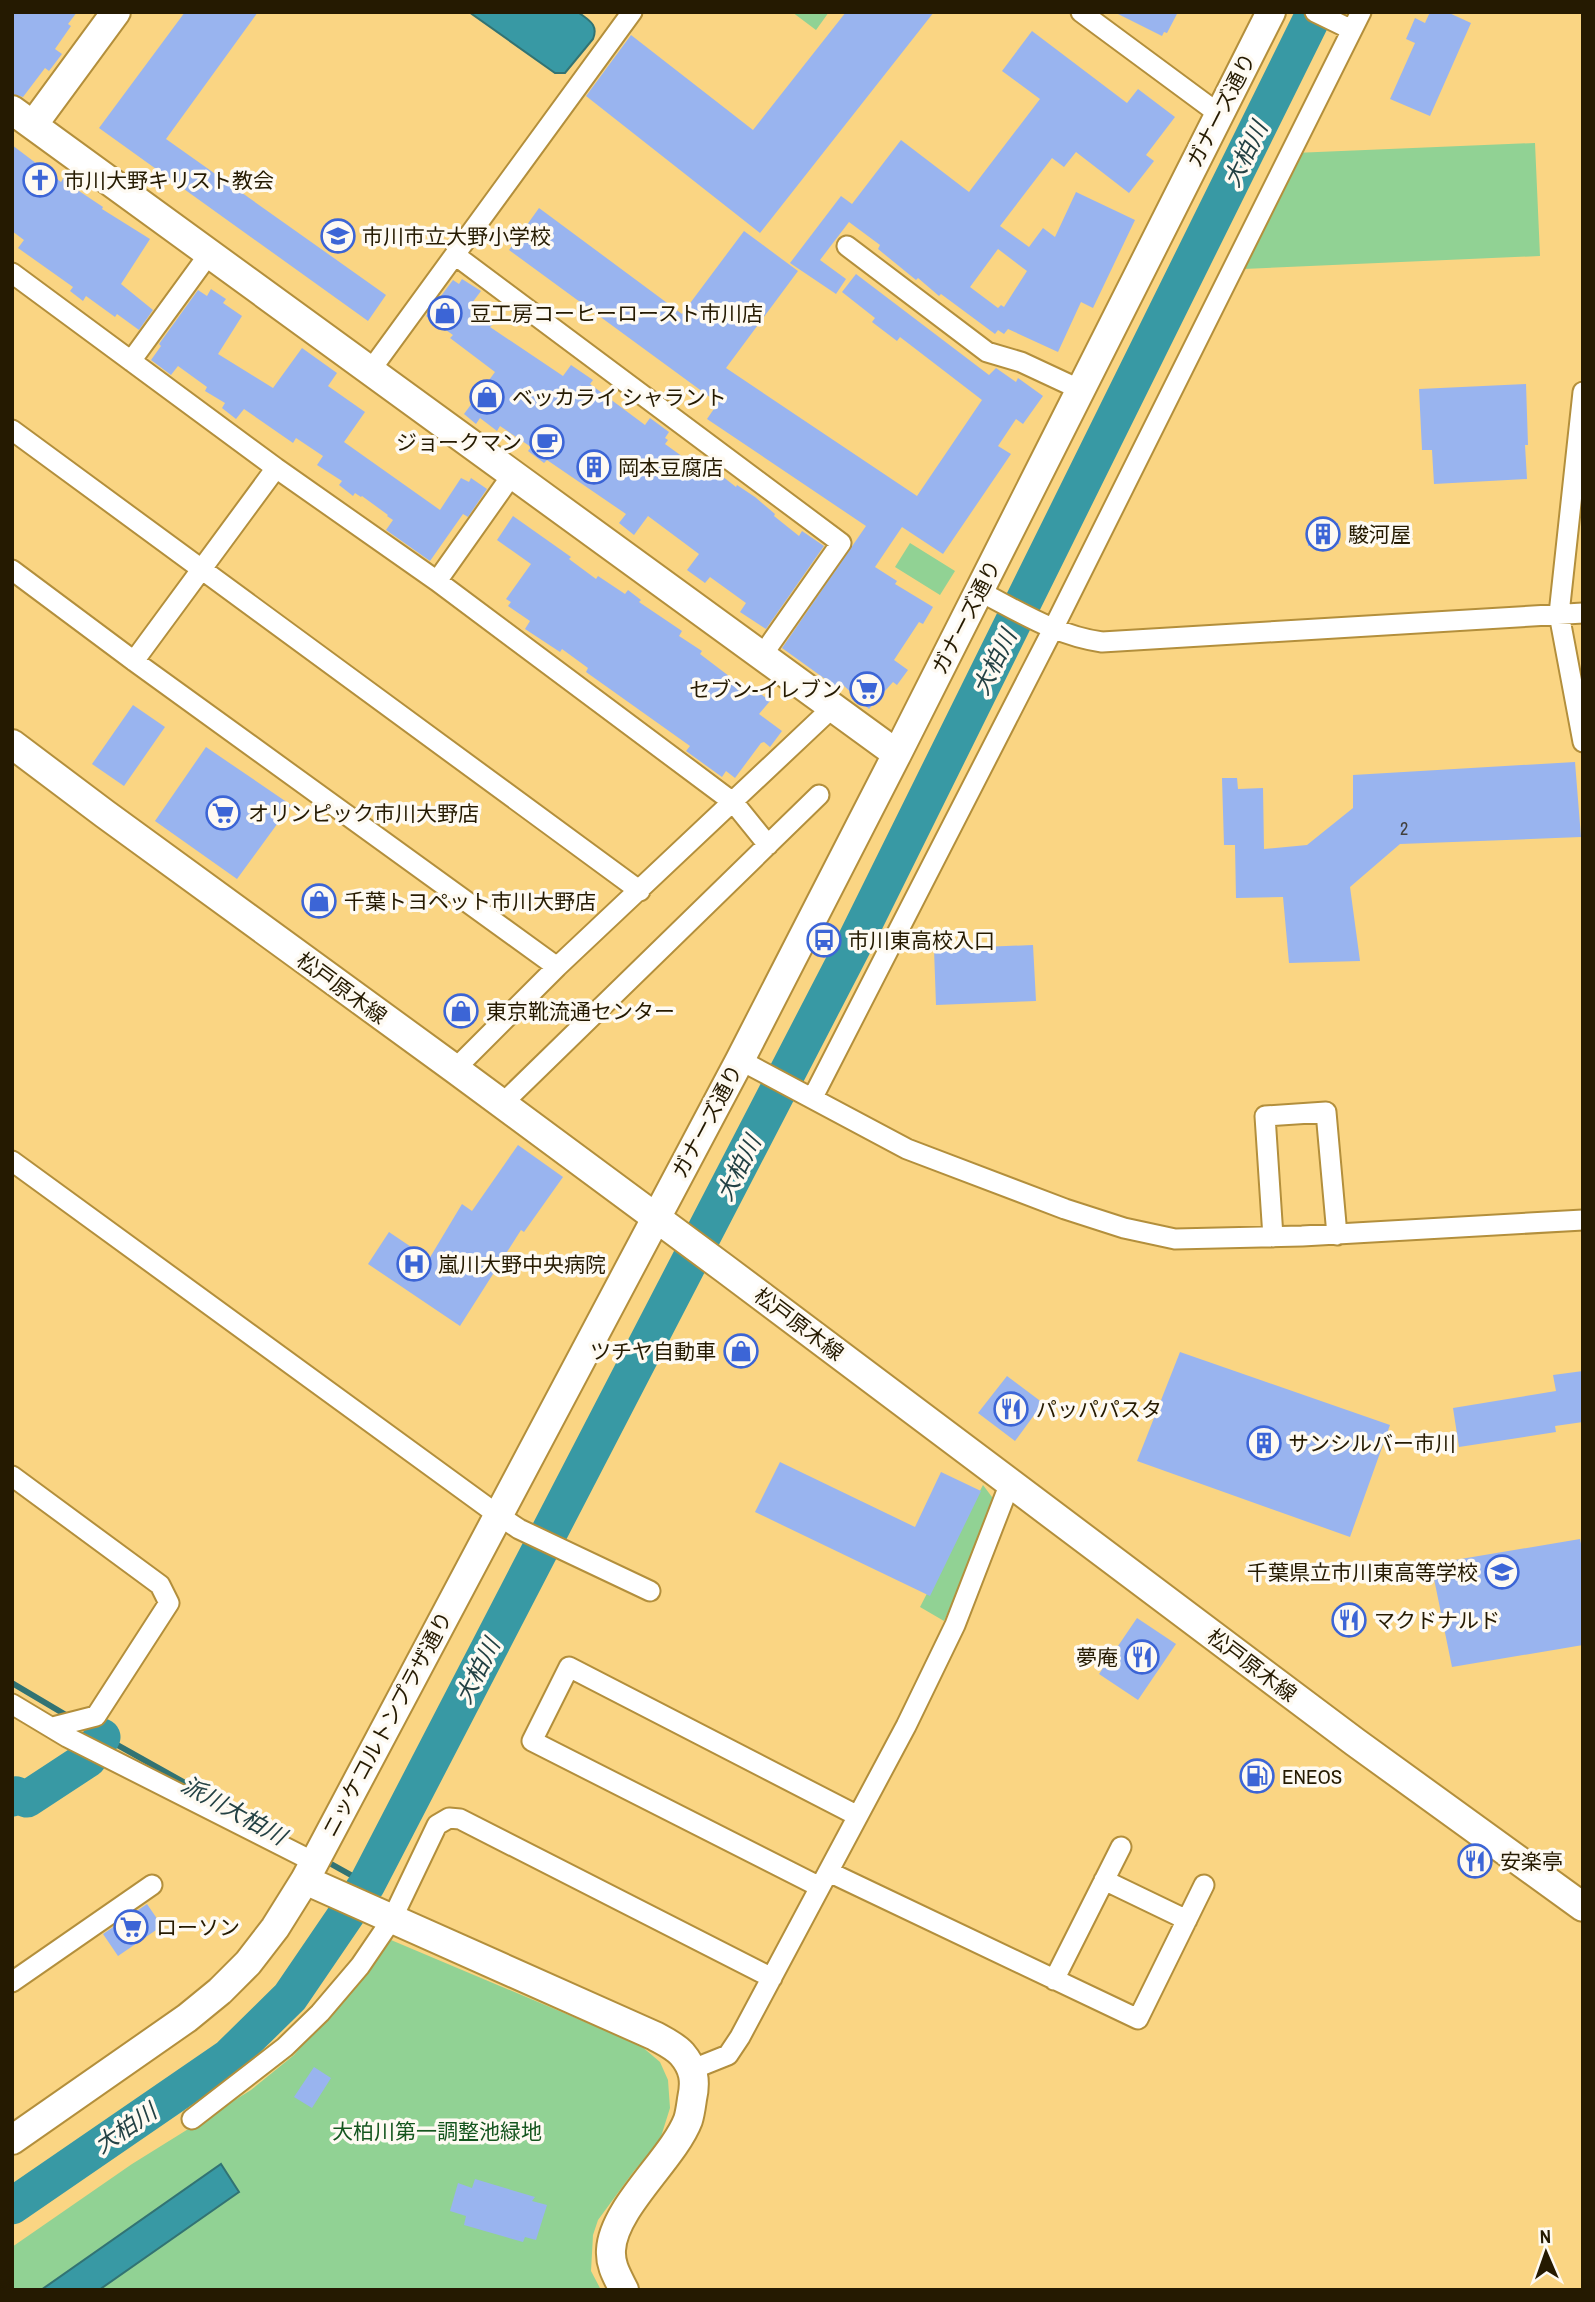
<svg xmlns="http://www.w3.org/2000/svg" width="1595" height="2302" viewBox="0 0 1595 2302" font-family="'Archivo Narrow','Noto Sans JP',sans-serif">
	<rect width="100%" height="100%" fill="#fad583"/>
	<path fill="#91d294" d="M792,12H829L816,30Z
		M1535,143L1540,256L1243,269L1294,153Z
		M910,543L955,571L940,595L895,567Z
		M983,1485L998,1505L944,1621L920,1607Z
		M391,1940L640,2045L660,2062L668,2080L670,2108L659,2143L634,2171L598,2220L593,2235L591,2271L601,2290H12V2247L132,2164L251,2090L294,2055Z"/>
	<path fill="#3899a4" stroke="#327373" stroke-width="2" d="M469,12H578C588,20 599,24 593,39L565,73H555Z
		M221,2164L239,2192L99,2290H41Z"/>
	<g fill="none" stroke-linecap="round" stroke-linejoin="round">
		<path stroke="#327373" stroke-width="6" d="M12,1683L71,1718
			M80,1724L251,1820
			M324,1860L367,1884"/>
		<path stroke="#3899a4" stroke-width="37" d="M12,1798L16,1795L27,1799L88,1759L102,1737
			M12,2206L229,2057L290,1997L367,1884L857,938L1315,12"/>
	</g>
	<path fill="#99b4ef" fill-rule="evenodd" d="M12,12H77L68,24L71,26L55,49L62,54L49,71L45,68L23,97L12,94Z
		M185,12H258L166,139L386,295L368,321L99,128Z
		M846,12H934L760,233L586,96L631,35L753,130Z
		M1114,12H1178L1167,33L1164,32L1162,36Z
		M1430,12H1447L1471,23L1430,116L1390,99L1415,43L1406,39L1415,18L1425,23Z
		M1032,31L1127,103L1138,89L1175,117L1146,155L1154,161L1129,193L1076,152L1064,167L1052,158L1000,226L1029,247L1043,228L1055,237L1076,192L1135,220L1093,308L1081,302L1058,352L1008,329L1004,334L998,330L995,334L941,294L939,296L918,278L916,280L878,249L880,245L849,222L820,260L846,279L836,294L790,263L841,196L852,204L901,140L969,192L1040,99L1002,71ZM998,249L1027,271L1004,307L1001,305L998,308L970,287Z
		M12,145L61,182L66,174L80,183L76,189L103,207L102,209L150,239L121,284L153,310L139,330L117,314L115,317L86,296L83,301L70,291L73,287L18,248L24,240L12,231Z
		M539,208L682,314L744,231L798,271L726,368L917,496L982,400L900,337L897,341L872,322L875,318L842,292L856,274L989,375L996,368L1016,382L1018,378L1043,396L1023,424L1016,419L998,446L1011,454L943,554L902,527L875,567L897,581L895,584L933,607L923,624L919,622L894,660L908,670L897,685L893,682L869,709L842,684L839,689L782,648L866,526L707,419L718,403L509,250Z
		M462,279L481,291L469,307L493,324L490,327L563,376L571,365L593,380L590,384L645,425L650,418L669,432L665,438L668,440L665,444L690,462L692,460L710,473L713,469L736,487L737,485L755,497L775,514L774,516L799,536L802,531L824,546L766,629L740,612L746,603L710,577L705,583L687,570L699,554L648,516L634,535L619,523L626,514L547,460L544,463L528,451L531,447L500,426L497,431L480,418L476,424L464,414L495,372L450,338L453,335L426,316L453,280L459,284Z
		M211,289L226,299L223,303L242,316L218,354L273,388L302,348L337,373L328,386L365,412L344,442L440,510L461,478L469,482L471,478L487,489L468,517L463,514L430,561L386,530L393,520L387,516L388,515L362,496L361,497L355,493L353,496L339,485L342,481L317,465L323,456L296,438L293,443L244,409L236,419L222,408L225,403L205,391L207,387L178,366L171,375L151,360L161,346L159,344L198,290L207,296Z
		M1526,384L1528,445H1525L1527,479L1434,484L1432,450H1422L1419,389Z
		M513,516L571,557L569,559L596,579L598,576L625,594L628,590L641,600L639,602L682,631L679,636L702,651L700,654L746,689L749,685L770,701L759,714L782,731L770,747L764,742L761,743L735,778L726,771L722,777L686,751L690,746L586,672L588,668L562,649L560,652L525,629L530,621L508,606L511,602L506,599L531,564L497,540Z
		M1338,523L1339,544L1308,546L1307,525Z
		M133,705L165,727L124,786L92,764Z
		M206,747L291,805L237,879L155,821Z
		M1575,762L1581,837L1400,844L1350,887L1360,961L1289,963L1283,897L1236,898L1235,845H1224L1222,778H1237L1238,789L1263,788L1264,849L1307,845L1353,808V775Z
		M1033,945L1036,1001L936,1005L934,949Z
		M518,1145L563,1177L524,1232L521,1230L460,1326L368,1264L389,1232L429,1259L462,1204L472,1211Z
		M1180,1352L1390,1425L1350,1537L1137,1461Z
		M1583,1371V1422L1555,1426L1556,1432L1459,1447L1453,1408L1556,1391L1553,1375Z
		M1007,1376L1043,1403L1015,1441L978,1413Z
		M780,1462L915,1527L941,1472L981,1491L930,1596L755,1512Z
		M1580,1539L1583,1553V1645L1452,1667L1431,1564Z
		M1137,1618L1176,1644L1138,1700L1099,1674Z
		M147,1904L162,1926L118,1956L103,1934Z
		M314,2067L331,2078L312,2108L294,2097Z
		M475,2179L535,2197L532,2201L547,2205L536,2240L525,2237L523,2242L464,2225L466,2216L450,2211L458,2183L472,2188Z"/>
	<g fill="none" stroke-linecap="round" stroke-linejoin="round">
		<defs>
			<path id="street" d="M1081,12L1219,114
				M1315,12L1352,30
				M847,246L987,352L1021,362L1081,390
				M455,255L841,543L761,657
				M12,273L276,468L437,581L734,803L768,845
				M131,361L209,254
				M370,371L632,12
				M1583,392L1559,614L1583,742
				M12,430L640,891
				M12,570L134,661L557,967
				M437,581L512,475
				M979,591C1018,611 1057,636 1102,642L1583,613
				M134,661L276,468
				M740,1060L907,1149L1065,1209L1124,1228L1175,1239L1302,1236L1583,1220
				M455,1069L557,967L832,708
				M813,1097L1053,629L1361,12
				M502,1104L819,795
				M12,1161L498,1515L519,1529L650,1591
				M1273,1237L1265,1116L1326,1112L1337,1235
				M12,1476L160,1585L169,1603L96,1716L53,1727
				M12,1704L67,1737L314,1862
				M829,1872L1138,2019L1204,1885
				M1104,1880L1187,1920
				M820,1887L532,1741L569,1667L858,1816
				M1054,1980L1121,1847
				M12,1982L152,1885
				M693,2069L728,2055L740,2037L906,1726L955,1625L1010,1483
				M192,2119L285,2047L320,2013L360,1966L392,1919L437,1825L449,1818L460,1819L772,1978"/>
			<path id="secondary" d="M12,110L897,754
				M33,125L116,12
				M12,744L105,814L455,1069L724,1268L1355,1742L1583,1907
				M305,1880L655,2036C664,2041 675,2046 682,2054C694,2068 696,2081 692,2099C691,2106 690,2114 688,2120C673,2159 613,2208 611,2250C610,2265 617,2276 624,2290
				M12,2140L187,2018L220,1991L248,1963L275,1928L305,1880L740,1060L897,754L1271,12"/>
		</defs>
		<use href="#street" stroke="#b38f3c" stroke-width="23"/>
		<use href="#secondary" stroke="#b38f3c" stroke-width="32"/>
		<use href="#street" stroke="#fff" stroke-width="19"/>
		<use href="#secondary" stroke="#fff" stroke-width="28"/>
	</g>
	<defs>
		<symbol id="church-ring" viewBox="-11 -11 22 22"><circle r="9.5" fill="#fefaf2" stroke="#3c65d6" stroke-width="1.5"/><path d="M-1.2-6h2.4v3.5h3.3v2.4h-3.3V6h-2.4V-.1h-3.3v-2.4h3.3Z" fill="#3c65d6"/></symbol>
		<symbol id="school-ring" viewBox="-11 -11 22 22"><circle r="9.5" fill="#fefaf2" stroke="#3c65d6" stroke-width="1.5"/><path d="M0-5L7-2L0 1L-7-2ZM-4 1L0 2.5L4 1V4Q0 6-4 4Z" fill="#3c65d6"/></symbol>
		<symbol id="shop-ring" viewBox="-11 -11 22 22"><circle r="9.5" fill="#fefaf2" stroke="#3c65d6" stroke-width="1.5"/><path d="M-5-2.5h2.3a2.7 3.5 0 0 1 5.4 0H5L5.5 6h-11ZM-1.5-2.5h3a1.5 2.3 0 0 0-3 0Z" fill="#3c65d6"/></symbol>
		<symbol id="cafe-ring" viewBox="-11 -11 22 22"><circle r="9.5" fill="#fefaf2" stroke="#3c65d6" stroke-width="1.5"/><path d="M-5.5-4.5H6V0H3Q3 3.5 0 3.5H-2.5Q-5.5 3.5-5.5 0ZM3-3.2v2h1.7v-2ZM-6 4.5H4V6H-6Z" fill="#3c65d6"/></symbol>
		<symbol id="building-ring" viewBox="-11 -11 22 22"><circle r="9.5" fill="#fefaf2" stroke="#3c65d6" stroke-width="1.5"/><path d="M-4-6H4V6H1V3H-1V6H-4ZM-2.5-4.3h1.7v1.8h-1.7ZM.8-4.3h1.7v1.8H.8ZM-2.5-1h1.7V.8h-1.7ZM.8-1h1.7V.8H.8Z" fill="#3c65d6"/></symbol>
		<symbol id="supermarket-ring" viewBox="-11 -11 22 22"><circle r="9.5" fill="#fefaf2" stroke="#3c65d6" stroke-width="1.5"/><path d="M-6-5.5h2.5l.6 2H6L4.5 2H-2.5L-4.4-4H-6ZM-1.5 3.2a1.3 1.3 0 1 0 .1 0ZM3 3.2a1.3 1.3 0 1 0 .1 0Z" fill="#3c65d6"/></symbol>
		<symbol id="bus-ring" viewBox="-11 -11 22 22"><circle r="9.5" fill="#fefaf2" stroke="#3c65d6" stroke-width="1.5"/><path d="M-5-6H5V4H4V6H2V4H-2V6H-4V4H-5ZM-3.5-4V0h7V-4ZM-3.5 1.2v1.5H-2V1.2ZM2 1.2v1.5H3.5V1.2Z" fill="#3c65d6"/></symbol>
		<symbol id="hospital-ring" viewBox="-11 -11 22 22"><circle r="9.5" fill="#fefaf2" stroke="#3c65d6" stroke-width="1.5"/><path d="M-5-5h3v3.5h4V-5h3V5h-3V1.5h-4V5h-3Z" fill="#3c65d6"/></symbol>
		<symbol id="restaurant-ring" viewBox="-11 -11 22 22"><circle r="9.5" fill="#fefaf2" stroke="#3c65d6" stroke-width="1.5"/><path d="M-5-6h1v4h1v-4h1v4h1v-4h1v5L-1.5 .5V6h-2V.5L-5-1ZM5-6V6H3V1.5H1.5Q1.5-4 5-6Z" fill="#3c65d6"/></symbol>
		<symbol id="fuel-ring" viewBox="-11 -11 22 22"><circle r="9.5" fill="#fefaf2" stroke="#3c65d6" stroke-width="1.5"/><path d="M-5.5-6h7V0h2V4h1.3V-2.5L3-4.5l.8-.8L6-3V5H2.5V1h-1V6h-7ZM-4.2-4.7v3.2H.2V-4.7Z" fill="#3c65d6"/></symbol>
	</defs>
	<g fill-rule="evenodd">
		<use href="#church-ring" x="21" y="161" width="38" height="38"/>
		<use href="#school-ring" x="319" y="217" width="38" height="38"/>
		<use href="#shop-ring" x="426" y="294" width="38" height="38"/>
		<use href="#shop-ring" x="468" y="378" width="38" height="38"/>
		<use href="#cafe-ring" x="528" y="423" width="38" height="38"/>
		<use href="#building-ring" x="575" y="448" width="38" height="38"/>
		<use href="#building-ring" x="1304" y="515" width="38" height="38"/>
		<use href="#supermarket-ring" x="848" y="670" width="38" height="38"/>
		<use href="#supermarket-ring" x="204" y="794" width="38" height="38"/>
		<use href="#shop-ring" x="300" y="882" width="38" height="38"/>
		<use href="#bus-ring" x="805" y="921" width="38" height="38"/>
		<use href="#shop-ring" x="442" y="992" width="38" height="38"/>
		<use href="#hospital-ring" x="395" y="1245" width="38" height="38"/>
		<use href="#shop-ring" x="722" y="1332" width="38" height="38"/>
		<use href="#restaurant-ring" x="992" y="1390" width="38" height="38"/>
		<use href="#building-ring" x="1245" y="1424" width="38" height="38"/>
		<use href="#school-ring" x="1483" y="1553" width="38" height="38"/>
		<use href="#restaurant-ring" x="1330" y="1601" width="38" height="38"/>
		<use href="#restaurant-ring" x="1123" y="1638" width="38" height="38"/>
		<use href="#fuel-ring" x="1238" y="1757" width="38" height="38"/>
		<use href="#restaurant-ring" x="1456" y="1842" width="38" height="38"/>
		<use href="#supermarket-ring" x="112" y="1908" width="38" height="38"/>
	</g>
	<g text-anchor="middle" dominant-baseline="central" stroke-width="7" stroke-linejoin="round" paint-order="stroke">
		<g font-size="18" fill="#42403c">
			<text x="1404" y="828">2</text>
		</g>
		<g font-size="21" fill="#251a01" stroke="#fefaf2">
			<text transform="translate(1221 110) rotate(-63)">ガナーズ通り</text>
			<text transform="translate(966 617) rotate(-63)">ガナーズ通り</text>
			<text transform="translate(342 988) rotate(36)">松戸原木線</text>
			<text transform="translate(707 1121) rotate(-62)">ガナーズ通り</text>
			<text transform="translate(799 1324) rotate(37)">松戸原木線</text>
			<text transform="translate(1252 1665) rotate(37)">松戸原木線</text>
			<text transform="translate(387 1724) rotate(-62)">ニッケコルトンプラザ通り</text>
		</g>
		<g font-size="21" fill="#251a01" stroke="#fefaf2" text-anchor="start">
			<text x="64" y="180">市川大野キリスト教会</text>
			<text x="362" y="236">市川市立大野小学校</text>
			<text x="470" y="313">豆工房コーヒーロースト市川店</text>
			<text x="512" y="397">ベッカライ シャラント</text>
			<text x="522" y="442" text-anchor="end">ジョークマン</text>
			<text x="618" y="467">岡本豆腐店</text>
			<text x="1348" y="534">駿河屋</text>
			<text x="842" y="689" text-anchor="end">セブン-イレブン</text>
			<text x="248" y="813">オリンピック市川大野店</text>
			<text x="344" y="901">千葉トヨペット市川大野店</text>
			<text x="848" y="940">市川東高校入口</text>
			<text x="486" y="1011">東京靴流通センター</text>
			<text x="438" y="1264">嵐川大野中央病院</text>
			<text x="716" y="1351" text-anchor="end">ツチヤ自動車</text>
			<text x="1036" y="1409">パッパパスタ</text>
			<text x="1288" y="1443">サンシルバー市川</text>
			<text x="1478" y="1572" text-anchor="end">千葉県立市川東高等学校</text>
			<text x="1374" y="1620">マクドナルド</text>
			<text x="1118" y="1657" text-anchor="end">夢庵</text>
			<text x="1282" y="1776">ENEOS</text>
			<text x="1500" y="1861">安楽亭</text>
			<text x="156" y="1927">ローソン</text>
		</g>
		<g font-size="21" fill="#15561f" stroke="#fefaf2">
			<text x="437" y="2131">大柏川第一調整池緑地</text>
		</g>
		<g font-size="23" font-style="italic" fill="#234144" stroke="#fefaf2">
			<text transform="translate(1245 154) rotate(-64)">大柏川</text>
			<text transform="translate(994 662) rotate(-64)">大柏川</text>
			<text transform="translate(738 1168) rotate(-63)">大柏川</text>
			<text transform="translate(477 1671) rotate(-63)">大柏川</text>
			<text transform="translate(234 1810) rotate(29)">派川大柏川</text>
			<text transform="translate(125 2128) rotate(-34)">大柏川</text>
		</g>
	</g>
	<rect width="1595" height="2302" fill="none" stroke="#251a01" stroke-width="28"/>
	<g transform="translate(1546 2253) rotate(358)" stroke="#fefaf2" stroke-width="5" paint-order="stroke">
	<path d="M0-5L12 26L0 18L-12 26Z" fill="#251a01"/>
	<text y="-10" font-size="19" font-weight="bold" text-anchor="middle" fill="#251a01">N</text>
	</g>
</svg>
